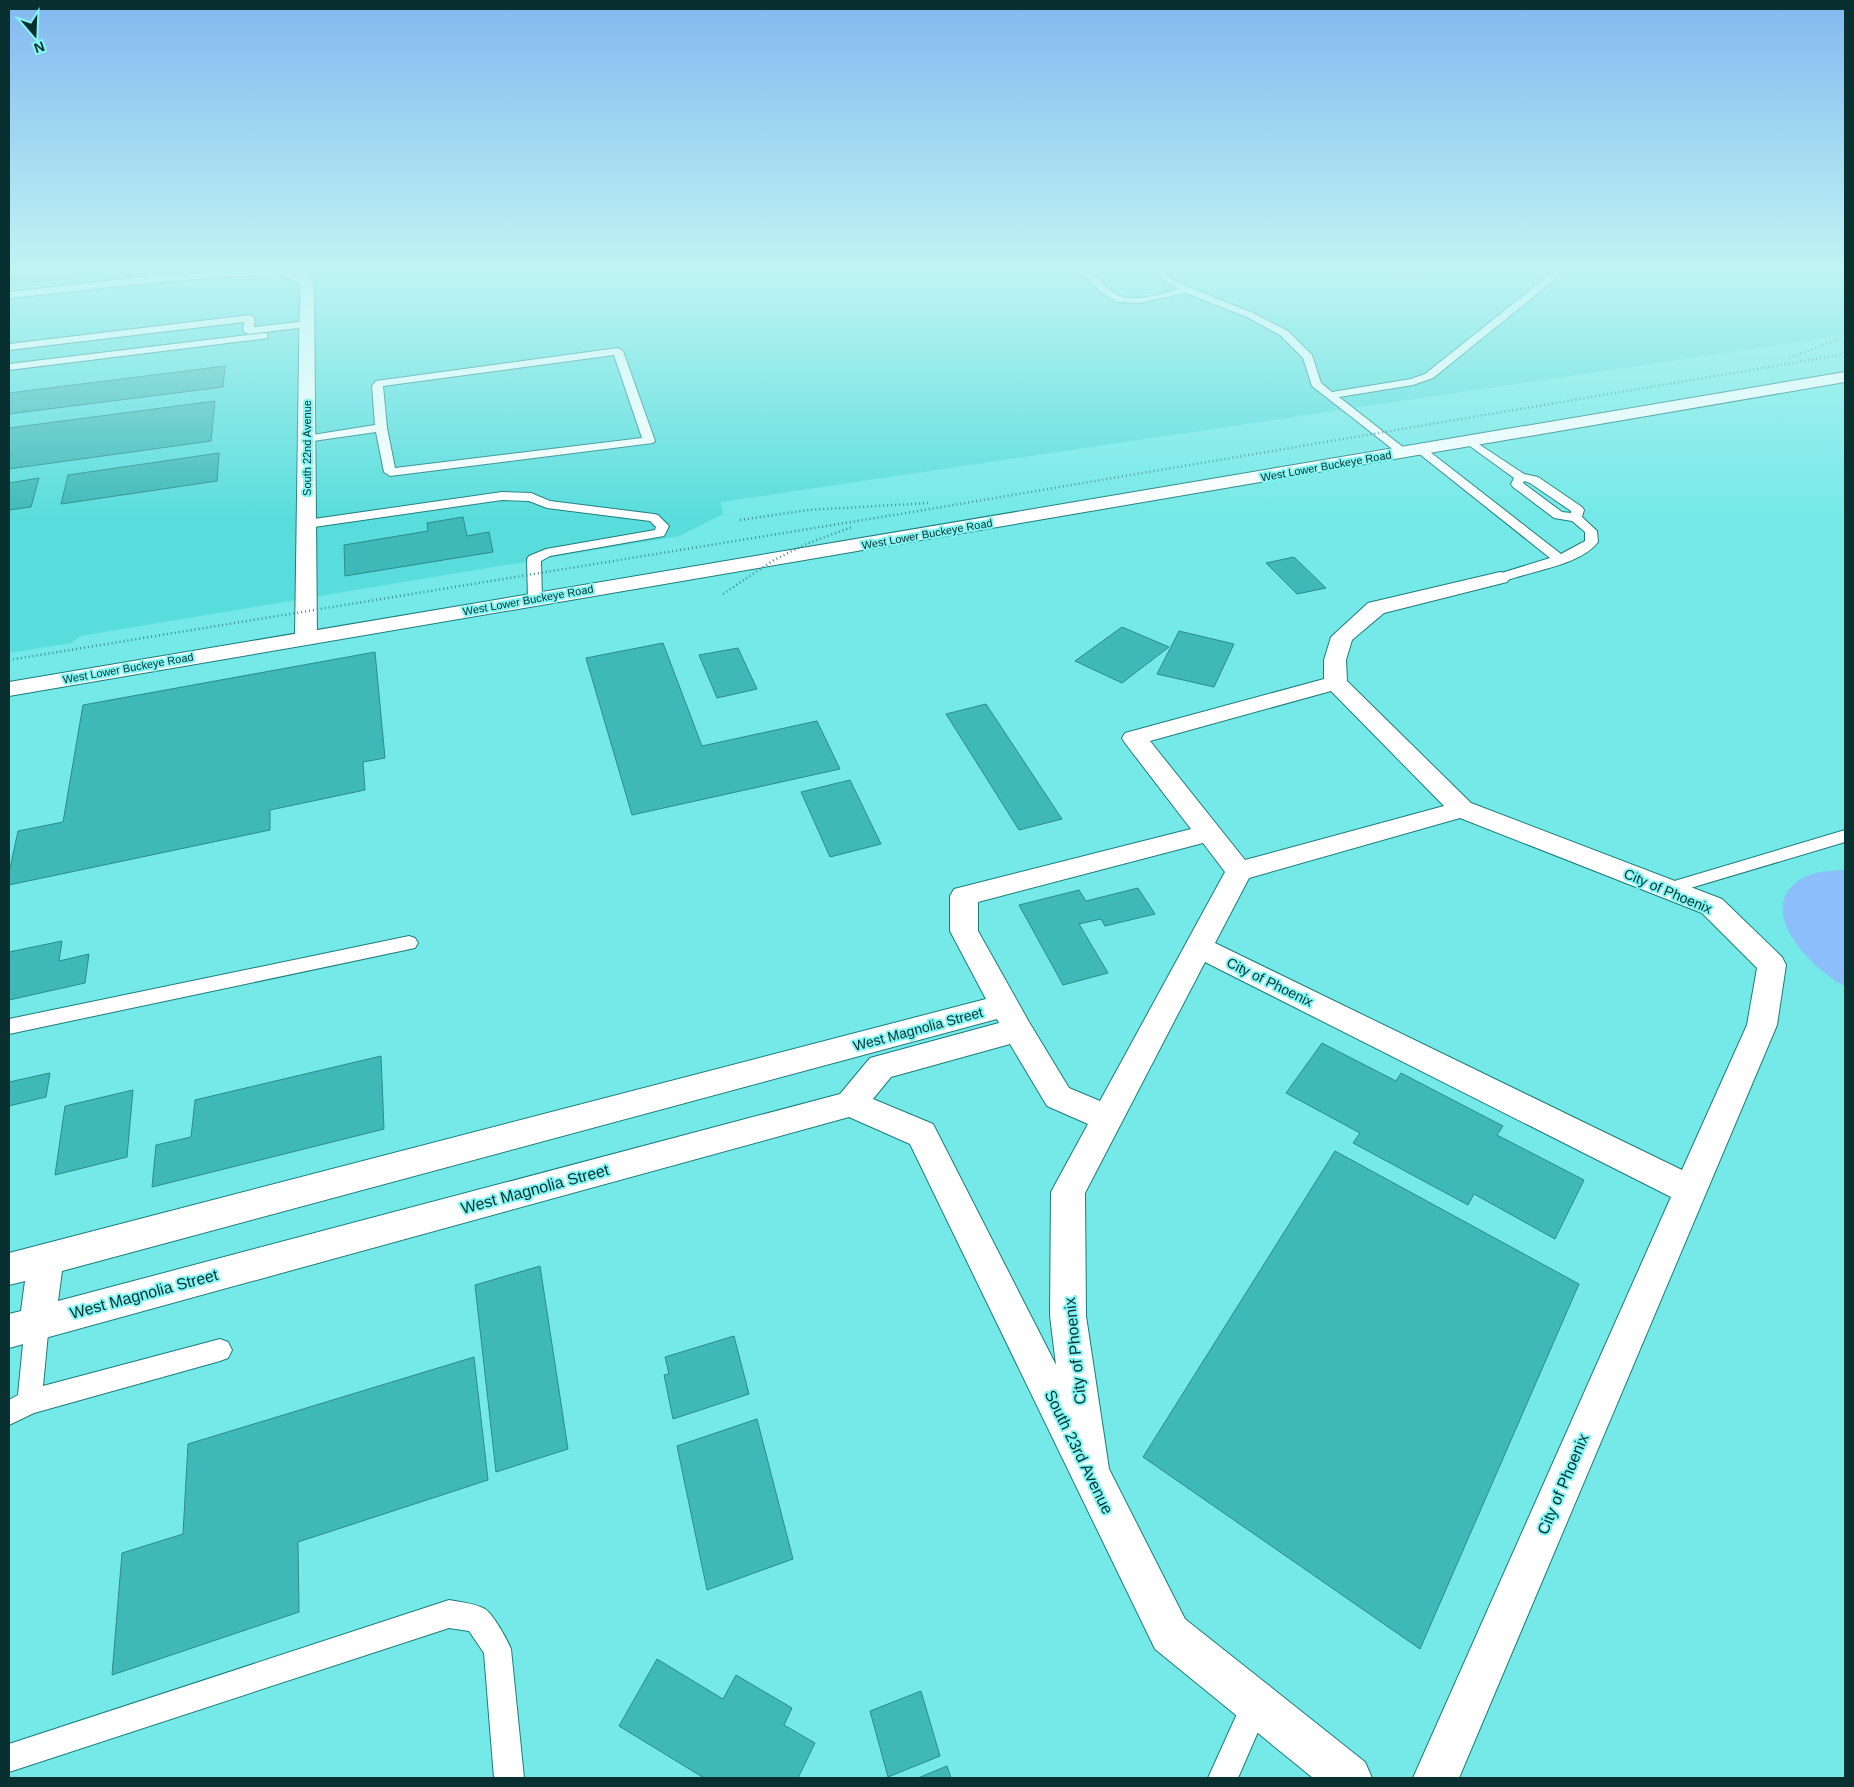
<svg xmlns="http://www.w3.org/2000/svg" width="1854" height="1787" viewBox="0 0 1854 1787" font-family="Arial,sans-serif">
	<rect width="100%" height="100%" fill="#74e9e7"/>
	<path fill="#59dddc" d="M9,268H1845V335L721,502L723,514L680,536L80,636L71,643L9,653Z"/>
	<path fill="#8bbefb" d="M1845,870V986C1815,972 1755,913 1797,882C1810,871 1829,871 1845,870Z"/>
	<path fill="#3eb9b7" stroke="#2f8b89" d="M9,268H76L75,277L9,285Z
		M1376,268H1441L1430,276L1406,270L1400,274Z
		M225,366L223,387L9,414V393Z
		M215,401L211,441L9,469V428Z
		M219,453L217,481L61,504L68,475Z
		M39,478L31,507L9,510V483Z
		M463,517L467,536L489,532L493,552L345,576L344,545L428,531L427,523Z
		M1294,557L1326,588L1297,594L1266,563Z
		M1122,627L1169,647L1122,683L1075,661Z
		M1179,631L1234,644L1214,687L1157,674Z
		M663,643L702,746L817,721L840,769L632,815L586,658Z
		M738,648L757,689L717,698L699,655Z
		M375,652L385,758L363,762L365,790L270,810V830L9,885V873L18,831L63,822L83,705Z
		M986,704L1062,819L1019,830L946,714Z
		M850,780L881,844L830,857L801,792Z
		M1138,888L1155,914L1105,926L1101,919L1079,924L1108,973L1063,985L1019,905L1079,890L1086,901Z
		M62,941L59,961L89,954L85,983L9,1000V952Z
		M1322,1043L1396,1081L1401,1073L1503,1126L1497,1135L1584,1180L1555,1239L1474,1194L1468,1205L1353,1143L1360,1133L1286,1093Z
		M381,1056L384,1129L152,1187L156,1145L191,1137L195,1100Z
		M50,1073L46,1097L9,1106V1082Z
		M133,1090L127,1157L55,1175L65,1106Z
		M1335,1151L1579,1284L1420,1649L1143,1457Z
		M540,1266L568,1449L496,1472L475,1285Z
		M734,1336L749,1394L673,1419L664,1375L669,1374L665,1357Z
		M474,1357L488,1480L298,1542L299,1612L112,1675L122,1553L183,1534L188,1444Z
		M757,1419L793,1559L707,1590L677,1446Z
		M657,1659L723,1699L736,1675L792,1708L784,1725L815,1743L798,1778H704L619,1726Z
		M921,1691L940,1756L888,1777L870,1711Z
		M947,1766L951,1778H918Z"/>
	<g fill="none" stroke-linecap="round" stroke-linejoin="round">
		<defs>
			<path id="lane" d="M150,268H158L159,276H165L250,269H287L292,272L287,275C194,275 102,289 9,298V292L149,276Z
				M1077,268H1087C1097,277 1105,288 1116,294C1133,304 1160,294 1177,289L1148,268H1159L1178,283L1253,313L1288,331L1312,355L1321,383L1332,392L1411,379L1425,374L1558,268H1569L1433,378L1413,385L1339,397L1408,451L1410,453L1408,455H1400L1312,386L1303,358L1280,335L1247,317L1186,293L1139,303L1118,302L1102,293Z
				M250,315L255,318L254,327L307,321L312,324L307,327L248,334L243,331L244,322L9,350V344Z
				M264,333L268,334V338L9,370V364Z
				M618,348L623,351L655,441L653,443L390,476L384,472L376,432L306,442L300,439L306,436L375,425L372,386L376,381ZM614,355L642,438L395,468L387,428L383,386Z
				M1471,439L1524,474L1538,477L1582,507L1584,510L1582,517L1597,531L1598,542C1581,565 1531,571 1505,581H1495L1493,578L1495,575L1550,558L1417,452L1415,450L1417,448H1425L1561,554L1585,541V532L1572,521L1554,518L1513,487L1511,484L1514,478L1467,444L1465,442L1467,440ZM1524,481L1530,483L1571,511V513L1562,512L1523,483Z
				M502,492L531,493L550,501L654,514L658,515L669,526L664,536L550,556L541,561L542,599L535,603L528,599L527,559L529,556L546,549L655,530L656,527L650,521L547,508L529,501L502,500L307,528L301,524L307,520Z
				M1845,830V842L1667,895L1661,893L1658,889L1661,885Z
				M409,936L415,938L418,943L415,948L9,1034V1019Z
				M37,1312L45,1315L49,1323L43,1386L220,1339L228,1342L232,1350L228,1358L220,1361L34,1413L9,1425V1400L18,1395L25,1323L29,1315Z
				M449,1600C460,1602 474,1603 485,1609C493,1614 507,1639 511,1649L524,1778H494L484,1653L469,1631L449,1628L9,1772V1744Z
				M1256,1690L1266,1694L1270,1704L1238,1778H1208L1246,1694Z"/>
			<path id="street" d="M289,268L305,273L314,284L317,637L314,642L306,644L298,642L295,637L300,285C293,277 284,278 280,272L282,269Z
				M1500,572L1507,574L1510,578L1507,582L1384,613L1352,640L1346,660L1347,681L1471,803L1722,899L1782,957L1786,965L1777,1025L1459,1778H1413L1671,1197L1205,962L1085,1193L1086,1316L1109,1469L1185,1619L1365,1762L1372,1778H1313L1155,1649L910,1144L849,1117L9,1348V1314L21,1311L25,1281L9,1285V1253L986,999L950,931V896L954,889L1191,829L1125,743L1122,738L1125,733L1324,679V660L1331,637L1368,603ZM1331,691L1444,806L1245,860L1150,741ZM1460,818L1702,913L1757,968L1747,1025L1682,1170L1215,943L1249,878ZM1203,843L1225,872L1100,1101L1069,1088L1029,1022L978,931V902ZM997,1019L999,1023L870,1058L840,1094L58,1301L62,1271ZM1010,1044L1047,1106L1088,1124L1051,1192L1050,1316L1056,1365L933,1124L873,1099L891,1077Z"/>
			<path id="secondary" d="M1845,372V382L9,696V682Z"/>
		</defs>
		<use href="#lane" stroke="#1c7d7c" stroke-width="2"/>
		<use href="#street" stroke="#1c7d7c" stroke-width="2"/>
		<use href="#secondary" stroke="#1c7d7c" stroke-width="2"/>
		<use href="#lane" fill="#fff" fill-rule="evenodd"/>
		<use href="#street" fill="#fff" fill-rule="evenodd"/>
		<use href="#secondary" fill="#fff" fill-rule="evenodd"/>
		<path stroke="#408f8e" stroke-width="2.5" stroke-dasharray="1 3" stroke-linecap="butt" d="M1789,358L1845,337
			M740,520L808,510L928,503
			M723,594L774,560L806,544L852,527
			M9,660L912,512L1845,354"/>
	</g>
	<linearGradient id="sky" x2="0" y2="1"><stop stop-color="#83b8f0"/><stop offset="0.52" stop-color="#c0f5f4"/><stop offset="1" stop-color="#c0f5f4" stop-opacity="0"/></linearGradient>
	<rect width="1854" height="518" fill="url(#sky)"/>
	<g text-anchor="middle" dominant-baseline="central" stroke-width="4" stroke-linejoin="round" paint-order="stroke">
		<g font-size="11" fill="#093030" stroke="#82f7f4">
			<text transform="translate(307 448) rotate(-90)">South 22nd Avenue</text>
			<text transform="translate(1326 466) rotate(-10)">West Lower Buckeye Road</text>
			<text transform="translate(927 534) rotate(-10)">West Lower Buckeye Road</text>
			<text transform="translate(528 600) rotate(-10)">West Lower Buckeye Road</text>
			<text transform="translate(128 668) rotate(-10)">West Lower Buckeye Road</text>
		</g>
		<g font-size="14" fill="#093030" stroke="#82f7f4">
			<text transform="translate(1668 891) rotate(23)">City of Phoenix</text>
			<text transform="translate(1270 982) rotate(26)">City of Phoenix</text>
			<text transform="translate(918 1029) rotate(-15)">West Magnolia Street</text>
		</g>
		<g font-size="16" fill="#093030" stroke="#82f7f4">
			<text transform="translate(535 1189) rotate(-15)">West Magnolia Street</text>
			<text transform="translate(144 1294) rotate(-15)">West Magnolia Street</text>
			<text transform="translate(1075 1351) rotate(-96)">City of Phoenix</text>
			<text transform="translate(1079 1452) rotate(64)">South 23rd Avenue</text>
			<text transform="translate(1563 1484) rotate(-67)">City of Phoenix</text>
		</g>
	</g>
	<rect width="1854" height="1787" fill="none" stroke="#093030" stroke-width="20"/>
	<g transform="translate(35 35) rotate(161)" stroke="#82f7f4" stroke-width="4" paint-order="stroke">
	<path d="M0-4L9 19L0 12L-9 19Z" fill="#093030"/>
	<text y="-8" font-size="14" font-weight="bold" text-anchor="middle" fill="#093030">N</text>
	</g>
</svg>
